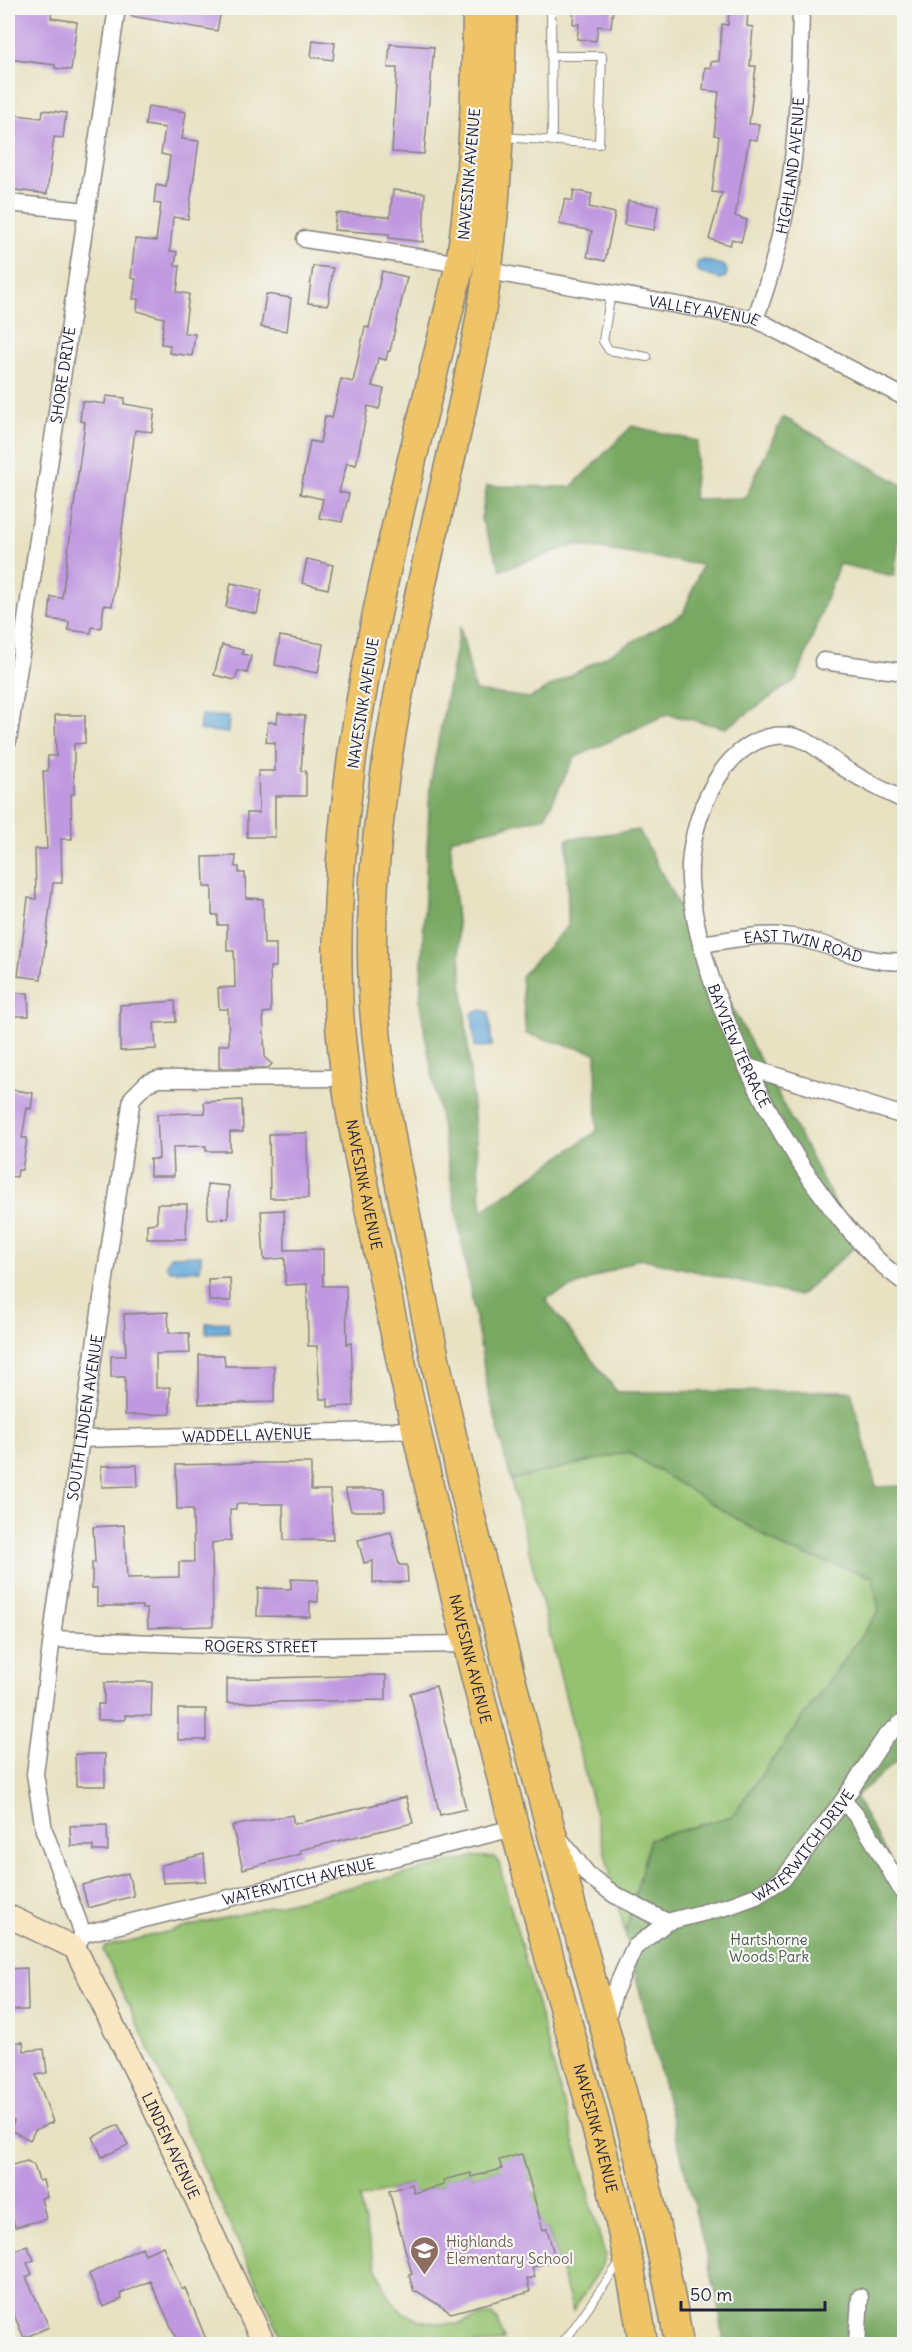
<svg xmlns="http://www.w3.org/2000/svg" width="912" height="2352" viewBox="0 0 912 2352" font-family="Delius,sans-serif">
	<rect width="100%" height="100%" fill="#f6f6f2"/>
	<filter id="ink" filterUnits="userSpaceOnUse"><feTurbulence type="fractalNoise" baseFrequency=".0167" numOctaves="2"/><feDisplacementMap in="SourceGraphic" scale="12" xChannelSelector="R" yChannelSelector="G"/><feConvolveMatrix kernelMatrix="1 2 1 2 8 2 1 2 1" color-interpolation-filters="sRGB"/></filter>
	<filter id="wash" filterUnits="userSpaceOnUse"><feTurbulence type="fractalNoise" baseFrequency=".008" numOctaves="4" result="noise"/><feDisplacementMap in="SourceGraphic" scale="24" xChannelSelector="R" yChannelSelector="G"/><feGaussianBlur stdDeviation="1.35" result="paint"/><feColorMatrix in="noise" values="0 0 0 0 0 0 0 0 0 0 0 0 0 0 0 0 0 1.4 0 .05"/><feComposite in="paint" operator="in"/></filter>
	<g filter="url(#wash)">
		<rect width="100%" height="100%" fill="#e8e2c2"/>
		<path fill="#95c270" stroke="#5c7256" stroke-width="1.5" d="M628,1452L786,1549L873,1577L879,1611L732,1816L650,1839L625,1933L511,1480Z
			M474,1857H494L498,1860L605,2256L600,2269L573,2311L548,2229L543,2230L532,2194L537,2192L534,2180L529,2182L502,2169L471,2177L470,2173L444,2180V2185L414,2193L411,2184L359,2199C367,2229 376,2286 399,2308C411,2321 439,2325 456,2324C468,2323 480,2315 492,2315L498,2320L504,2340L489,2344H285L103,1950L105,1947Z"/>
		<path fill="#78a862" stroke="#4d654e" stroke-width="1.5" d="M783,417L904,486V506L894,576L839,564L797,679L726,728L667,714L574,758L545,817L450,839L482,1211L597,1131L596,1053L526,1034L521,976L568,926L567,839L639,830L857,1245L799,1296L640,1258L545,1299L617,1392L851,1391L876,1487L904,1486V1755L855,1797L904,1886V2344H724L719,2305L625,1933L650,1839L732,1816L879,1611L873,1577L786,1549L628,1452L511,1480L488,1390L420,1005L430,785L460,626L475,691L530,698L683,614L702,565L575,545L501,570L481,519L487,486L571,487L632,426L698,441L693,499L745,498Z"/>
		<path fill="#63a8d8" stroke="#42658a" stroke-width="1.5" d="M704,260L725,266L727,271L726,277L720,279L700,273L696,268L698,262Z
			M201,715L229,717L228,733L199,730Z
			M482,1010L489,1012L492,1046L475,1047L472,1013Z
			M201,1255L200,1270L170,1271L166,1265L170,1256Z
			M228,1322L229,1332L206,1333V1323Z"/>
		<g id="blocks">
			<path fill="#bf98e0" d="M8,8H52L51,18L77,22L71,70L55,68V65L8,59Z
				M132,8H205L221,10L217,31L131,16Z
				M574,8H613L611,28L598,26L596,41L577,39L579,24H573Z
				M729,8H748L747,26L753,27L750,66H756L749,124H759L757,140L749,139L735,216L747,220L741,242L732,239L730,245L709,239L722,193L712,192L719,136L714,135L719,92L703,90L705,67L711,68V62L719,61L722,24L728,25Z
				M313,40L335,43L333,60L311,57Z
				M390,44L434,47L424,154L392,152L397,68H388Z
				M148,106L186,112L182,139L199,141L188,219L173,217L170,251L177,252L175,266H180L177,292L189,294L184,333L195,334L192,356L169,353L170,345L161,344L164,318L137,311L138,299H133L136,279L131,278L135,239L156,241L161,204L154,203L156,185L166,187L170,156L161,154L165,128L145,125Z
				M43,110L66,113L63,138L54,137L47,194L8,189V114L42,118Z
				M393,190L425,193L423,242L389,238V234L334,230L336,213L390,217Z
				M574,190L592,194L589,207L615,213L605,261L587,257L592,231L559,224L565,199L572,201Z
				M628,201L658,206L654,230L624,225Z
				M313,266L333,268L328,305L308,303Z
				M382,271L407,277L390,351H388L386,360L378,358L372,386L384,389L379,409L368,406L356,465L347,463L339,492L349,494L342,522L319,518L323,499L300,494L310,441L320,443L325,416L332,418L341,379L353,382L365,327L369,328Z
				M266,294L291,298L287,331L261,327Z
				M106,396L125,398L124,404L155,409L152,432L135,430L112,606L104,605L101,628L92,627L91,633L68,630L69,622L49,619L51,597L62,598L85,422L80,421L82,401L105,404Z
				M307,559L333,565L328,589L302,583Z
				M231,583L262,590L257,614L226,607Z
				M280,636L323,644L318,673L275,665Z
				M222,645L243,650L242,654L251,656L247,673L238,671L235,680L214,675Z
				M278,713L305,716L301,771H306V796H275V837H247V813H259L258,771H275V743L266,742L268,722L277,723Z
				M55,715H85V743L74,744V794H71L72,839H61L62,883H53L41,979L18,976L28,898L36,899L35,849H47L43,771H48V756H56Z
				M236,856L235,867H239V873H245L246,898L263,899L264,944H276V967H270L271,1012L263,1013L265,1058L272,1064L268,1068H219V1045H229L228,1009H219L218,988L235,987L234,951H227V925H218V915H212V887H204L203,857Z
				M12,993H28L29,1016H13Z
				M175,1001L176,1022L154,1023L156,1049L120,1051V1005Z
				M8,1089L33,1093L31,1109L27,1108L22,1138H27L22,1170H18L17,1177L8,1176Z
				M242,1100L243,1132H230V1151H206V1146L173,1147L174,1176H150V1159H159L157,1114L205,1113L204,1102Z
				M307,1133L308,1198H270L269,1134Z
				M207,1184L229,1186L228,1218L208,1219Z
				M157,1204H187L186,1239H147V1224L157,1223Z
				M284,1210L285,1250L323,1249V1286H346L347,1344L351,1343L354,1406L328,1407V1399H320L317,1346H308L307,1284L285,1285V1258L264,1260L261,1211Z
				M230,1278L231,1301H209L208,1279Z
				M168,1312L169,1333H189L190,1353L156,1354V1388L170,1387V1414L125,1415V1377H111V1356H126L124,1314Z
				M199,1355H224L225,1366H274V1402L199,1404Z
				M253,1463H311V1490H330L333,1540H284L283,1504H236V1509H230L231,1540L212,1543L213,1626L148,1628L147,1609H142V1606H97V1588H92V1562H95L93,1527L124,1525L127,1578L179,1577V1562H194L193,1509H177L176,1465Z
				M137,1465L138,1486L102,1487L101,1466Z
				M345,1489H384L385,1511H351Z
				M391,1532L399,1565H407L408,1582L373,1583V1561L364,1563L358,1540Z
				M291,1579L318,1580V1602L310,1601V1617L257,1616L258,1588L291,1589Z
				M386,1675V1700L227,1703V1679Z
				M132,1682H152L151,1716L125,1715V1720H98V1704H104V1683Z
				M436,1686L466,1809L440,1815L410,1693Z
				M178,1709H206V1740H178Z
				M75,1754H105V1786H76Z
				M406,1797L413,1823L300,1850L301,1854L243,1869L232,1826L292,1815L294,1824Z
				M107,1825L108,1851H93V1846H71L70,1826Z
				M204,1854L206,1881L163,1883L161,1865Z
				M128,1873L134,1896L88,1908L82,1885Z
				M27,1968L28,2010H8V1969Z
				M23,2042L24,2051L44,2049L47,2073L36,2075L53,2122L35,2130L30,2140L10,2130L14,2121L8,2119V2043Z
				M118,2125L128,2145L102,2157L93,2137Z
				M522,2154L543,2230L547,2229L556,2261L532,2267L535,2277L527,2279L530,2292L451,2313L417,2291L414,2292L409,2275L412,2274L389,2191L412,2184L414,2193L444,2185L443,2180L471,2173V2177L502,2169L499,2160Z
				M27,2161L34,2165L39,2181L43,2180L47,2197L41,2198L46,2219L15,2227L8,2196V2166Z
				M27,2245L34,2260L27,2263L32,2274L26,2277L49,2327L24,2338L8,2301V2254Z
				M163,2246L182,2290L185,2288L208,2344H179L150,2281L120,2294L122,2299L103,2307L89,2274L142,2247L145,2254Z"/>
		</g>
	</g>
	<g filter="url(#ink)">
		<use href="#blocks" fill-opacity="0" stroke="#85827e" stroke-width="1.5"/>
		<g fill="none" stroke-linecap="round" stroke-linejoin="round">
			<defs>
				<path id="lane" d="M551,8L552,141
					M503,137L599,144L602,56H551
					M611,292L603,341L609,350L647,357
					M559,2344L569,2335L621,2261"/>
				<g id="street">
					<path d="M8,203L87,211"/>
					<path d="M305,239L460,264"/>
					<path id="s1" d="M488,271L755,319L904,397"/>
					<path id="s2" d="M755,319C795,215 799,118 801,8"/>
					<path d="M823,661L904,672"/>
					<path id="s3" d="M8,741L117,8"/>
					<path id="s4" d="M904,800C884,791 863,780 844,768C829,758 809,738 790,736C758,732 732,754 717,779C697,811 686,855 691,892C704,1010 807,1212 904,1282"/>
					<path id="s5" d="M701,944C731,940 763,932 793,937C831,943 864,965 904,961"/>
					<path d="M748,1067L904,1116"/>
					<path id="s6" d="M81,1439L415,1430"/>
					<path id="s7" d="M54,1639L256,1647L468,1644"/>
					<path d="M843,1801C869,1826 885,1864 904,1894"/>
					<path d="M558,1837L588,1875L615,1895L667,1922"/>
					<path id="s8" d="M83,1934L514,1828"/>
					<path id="s9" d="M75,1948L83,1934L44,1830L35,1774L55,1613L132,1098L147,1083L158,1079L347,1078"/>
					<path id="s10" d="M606,2022L614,1993L634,1948L667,1922L729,1906L756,1896L783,1879L843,1801L886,1736L904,1721"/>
					<path d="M857,2344L860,2297"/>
				</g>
				<g id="secondary">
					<path id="s11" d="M8,1916L75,1948L151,2102L264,2344"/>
				</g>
				<g id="highway">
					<path id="s12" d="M477,8C476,94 473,179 460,264C404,499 330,746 338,989C341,1092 367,1195 387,1295C430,1505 483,1712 539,1919C576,2059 622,2200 643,2344"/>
					<path d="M502,8C500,120 498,231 476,341C434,556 362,769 373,990C378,1090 401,1188 420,1286C463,1501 519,1714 577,1926C614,2065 656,2202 679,2344"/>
				</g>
			</defs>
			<use href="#lane" stroke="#85827e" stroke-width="10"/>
			<use href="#street" stroke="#85827e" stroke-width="19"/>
			<use href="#secondary" stroke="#85827e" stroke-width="25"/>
			<use href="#highway" stroke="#85827e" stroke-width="31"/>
			<use href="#lane" stroke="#fff" stroke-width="8"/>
			<use href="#street" stroke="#fff" stroke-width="16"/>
			<use href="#secondary" stroke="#f9e7c3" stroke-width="22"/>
			<use href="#highway" stroke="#efc469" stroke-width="28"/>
		</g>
	</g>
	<defs>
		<symbol id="school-pin" viewBox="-11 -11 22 30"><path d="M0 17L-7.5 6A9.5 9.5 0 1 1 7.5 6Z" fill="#8d6e63" stroke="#f6f6f2"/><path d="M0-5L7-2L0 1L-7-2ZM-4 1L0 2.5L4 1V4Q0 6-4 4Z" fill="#fff"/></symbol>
	</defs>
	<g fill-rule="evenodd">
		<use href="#school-pin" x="408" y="2234" width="33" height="45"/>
	</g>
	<g text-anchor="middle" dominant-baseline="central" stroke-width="4.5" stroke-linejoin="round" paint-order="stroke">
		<g font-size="15" fill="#22223b" stroke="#f6f6f2">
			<text stroke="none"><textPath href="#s2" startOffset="158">HIGHLAND AVENUE</textPath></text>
			<text transform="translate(469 174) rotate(-85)">NAVESINK AVENUE</text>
			<text stroke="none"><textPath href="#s1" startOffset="220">VALLEY AVENUE</textPath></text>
			<text stroke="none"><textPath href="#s3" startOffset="370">SHORE DRIVE</textPath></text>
			<text transform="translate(363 703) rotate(-81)">NAVESINK AVENUE</text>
			<text stroke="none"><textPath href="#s5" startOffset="104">EAST TWIN ROAD</textPath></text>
			<text stroke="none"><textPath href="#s4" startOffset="501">BAYVIEW TERRACE</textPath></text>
			<text stroke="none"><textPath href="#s12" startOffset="1192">NAVESINK AVENUE</textPath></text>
			<text stroke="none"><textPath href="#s9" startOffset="544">SOUTH LINDEN AVENUE</textPath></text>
			<text stroke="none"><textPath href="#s6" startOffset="166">WADDELL AVENUE</textPath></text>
			<text stroke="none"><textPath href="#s7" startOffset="207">ROGERS STREET</textPath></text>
			<text stroke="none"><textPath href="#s12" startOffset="1678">NAVESINK AVENUE</textPath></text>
			<text stroke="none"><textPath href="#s10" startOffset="284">WATERWITCH DRIVE</textPath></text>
			<text stroke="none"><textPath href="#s8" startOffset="222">WATERWITCH AVENUE</textPath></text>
			<text stroke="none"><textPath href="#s12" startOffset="2164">NAVESINK AVENUE</textPath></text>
			<text stroke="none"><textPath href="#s11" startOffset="294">LINDEN AVENUE</textPath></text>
		</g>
		<g font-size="15" fill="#4a5a4e" stroke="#f6f6f2">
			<text x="769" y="1939">Hartshorne<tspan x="769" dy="17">Woods Park</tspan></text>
		</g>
		<g font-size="15" fill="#785e54" stroke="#f6f6f2" text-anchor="start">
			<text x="446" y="2241">Highlands<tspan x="446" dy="17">Elementary School</tspan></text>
		</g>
	</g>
	<rect width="912" height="2352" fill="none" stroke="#f6f6f2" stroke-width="30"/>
	<path d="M681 2301v9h144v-9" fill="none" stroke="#22223b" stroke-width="3"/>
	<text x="690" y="2301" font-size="18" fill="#22223b" stroke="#f6f6f2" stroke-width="4.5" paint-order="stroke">50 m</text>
</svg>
